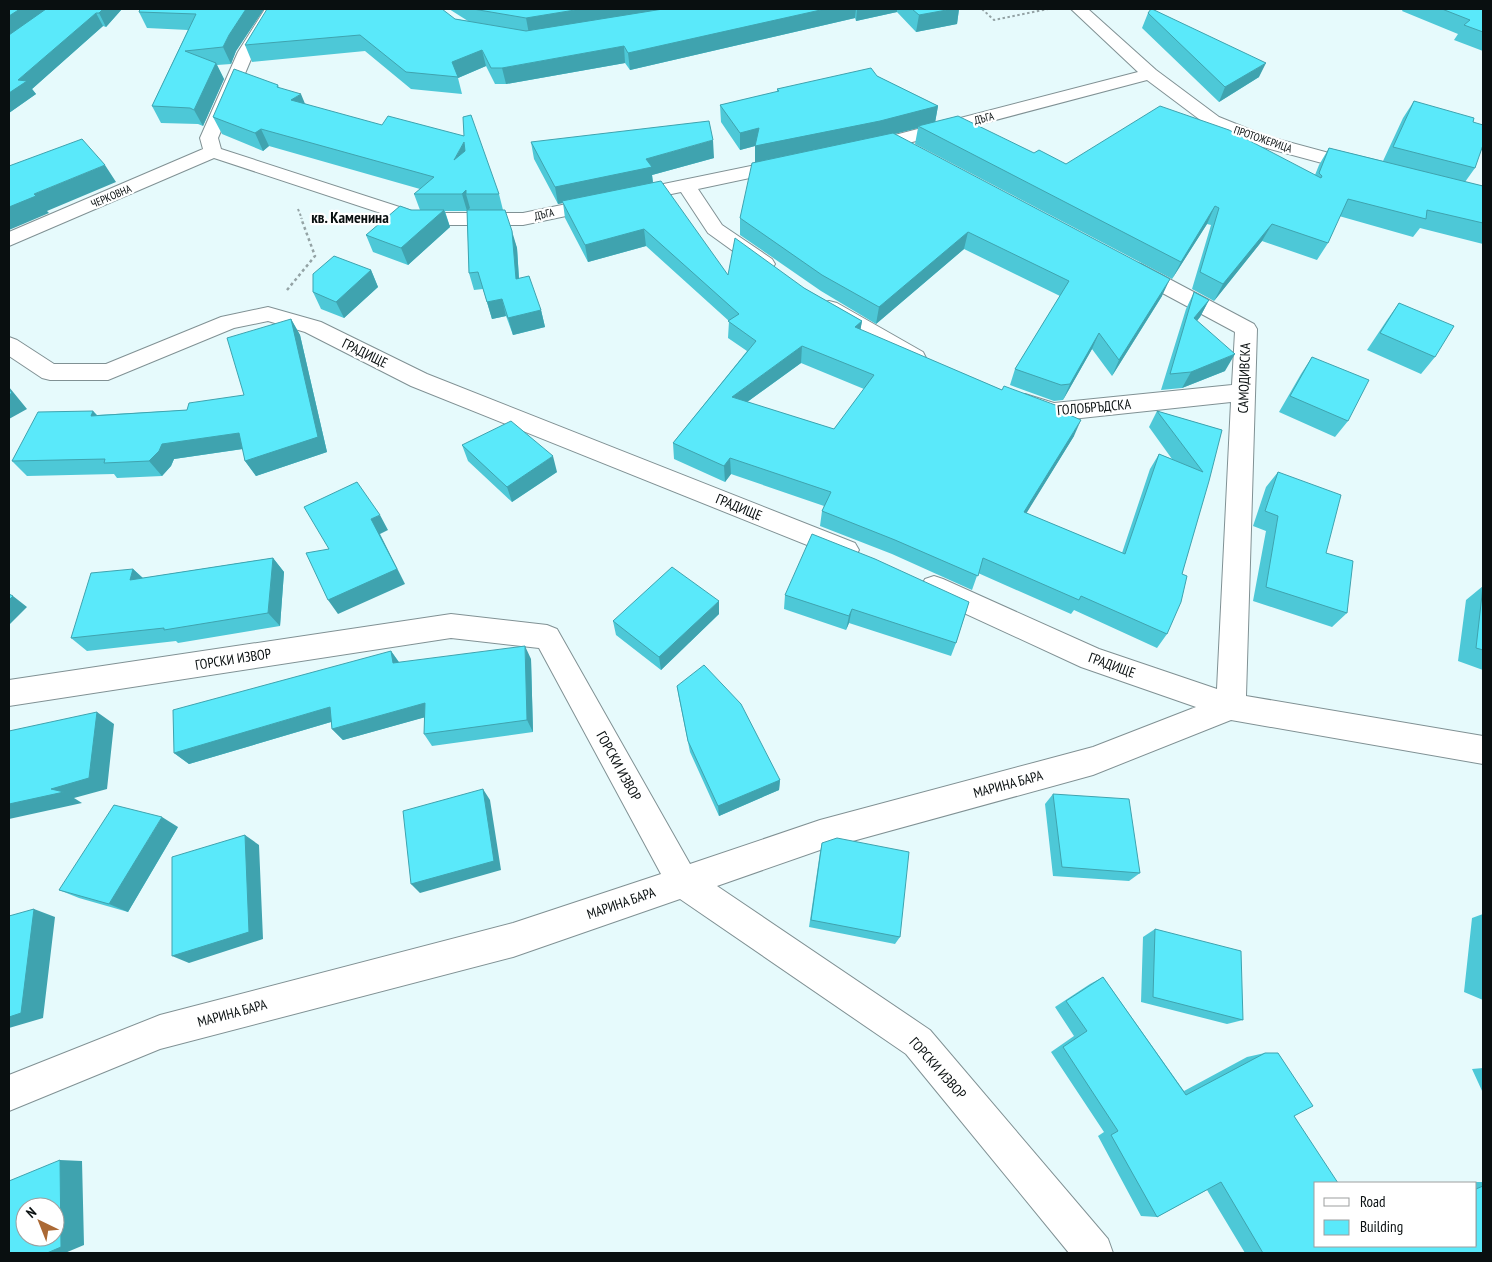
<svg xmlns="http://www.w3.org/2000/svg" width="1492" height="1262" viewBox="0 0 1492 1262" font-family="'PT Sans Narrow',sans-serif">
	<rect width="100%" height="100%" fill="#e6fafc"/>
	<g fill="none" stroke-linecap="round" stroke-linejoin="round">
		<defs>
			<path id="minor" d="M265,9H281L254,52L218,138L221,149L418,213H523L785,159L792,161L794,165L792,169L698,189L722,225L772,259L775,264L772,269L765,271L758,269L708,233L681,192L523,225H417L214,158L9,246V232L203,149L200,138L238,52Z
				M1071,9H1088L1156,70L1219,117L1266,136L1366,163L1369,167L1366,171L1359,173L1252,144L1207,125L1147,80L867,154L860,152L858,148L860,144L1138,72Z
				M1134,262L1141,264L1254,324L1257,329L1246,696L1483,736V764L1231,720L1093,775L820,850L717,886L930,1030L1108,1239L1113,1253H1069L906,1054L680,899L513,957L160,1049L9,1111V1075L160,1015L513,923L661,874L539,648L451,638L9,706V680L451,614L547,625L557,629L690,864L820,820L1093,747L1196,707L1081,667L925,595L921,587L925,579L934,576L943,579L1099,649L1217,689L1231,402L1053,421L1017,408L1013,402L1017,396L1025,394L1054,403L1232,385L1235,332L1127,274L1124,269L1127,264Z
				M829,301L837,303L923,352L926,358L923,364L915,366L907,364L821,313L818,308L821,303Z
				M268,307L321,322L427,374L855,543L859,550L855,557L846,561L837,557L411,386L305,332L268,321L234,328L108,380H50L42,378L9,356V337L17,340L54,364H106L221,317Z"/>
		</defs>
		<use href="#minor" stroke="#809194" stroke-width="2"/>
		<path stroke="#94a3a5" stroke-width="2" stroke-dasharray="2.5 2.5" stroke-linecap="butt" d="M982,9L994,20L1048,9
			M298,209L302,219"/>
		<path stroke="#94a3a5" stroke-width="2.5" stroke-dasharray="3 3" stroke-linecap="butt" d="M287,290L315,256L301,218"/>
		<use href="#minor" fill="#fff" fill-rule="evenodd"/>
	</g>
	<path fill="#4dc8d7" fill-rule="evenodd" d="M9,9H122L106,27L103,26L32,89L36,94L9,113Z
		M264,9L236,51L231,64L217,65L224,79L203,126L198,124L161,123L152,106L188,30L147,28L139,12Z
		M449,9H959L957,24L916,32L897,12L856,21L855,18L630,70L625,63L506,84H495L486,66L458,78L462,94L411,89L365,51L252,62L245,45L455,19L468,21Z
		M1403,9H1483V51L1454,40L1458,34L1402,11Z
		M1148,13L1259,77L1219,102L1142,28Z
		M877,76L938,106L935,122L1034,153L1066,164L1315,175L1319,165L1329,148L1383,161L1403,118L1414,101L1473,122L1475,168L1465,182L1483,186V244L1420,228L1413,237L1339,216L1328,243L1317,260L1262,241L1214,301L1192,289L1211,225L1207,224L1172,279L915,144L918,128L894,134L1162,296L1112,376L1092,349L1063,400L1054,401L1010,385L1015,369L1060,296L964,249L876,324L821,291L740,235V218L755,162V146L740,150L721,122L720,105L777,92V89Z
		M278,85L279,88L306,104L499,194L503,210L517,248L519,278L541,310L545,327L513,335L506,316L492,319L483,289L474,290L469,273L467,211H445L450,227L408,265L373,252L366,235L411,210H420L414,194L420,189L269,146L263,151L222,134L213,117Z
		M531,142L714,158L652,175L653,182L728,275L804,288L862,321L860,330L1002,390L1056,409L1074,436L1026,513L1122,553L1150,469L1159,454L1172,459L1149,427L1157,411L1222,430L1182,574L1167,634L1157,648L1074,610L1071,614L978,573L972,590L892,554L820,526L822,511L824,506L731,474L725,482L674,459L673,443L747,351L728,338L729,321L646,246L588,262L565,218L563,203L558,204L534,159ZM801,363L864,389L834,429L747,402Z
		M371,270L378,287L344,318L321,309L313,292Z
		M1194,292L1209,300L1200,317L1197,321L1225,371L1182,388L1161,390L1186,309Z
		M1399,303L1435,357L1421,374L1367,350L1387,320Z
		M291,319L300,335L327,452L256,476L245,461L243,449L174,459L171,466L162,476L117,478L114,474L27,476L12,461L93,411L97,415L187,410L244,395Z
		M1312,357L1348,421L1335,437L1279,412L1301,374Z
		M462,445L557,472L512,502L468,461Z
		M1278,472L1326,553L1347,613L1332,627L1253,601L1266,531L1253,526L1266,487Z
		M273,558L284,572L280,626L178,643L176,641L87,651L71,638L133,569L143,578Z
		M1483,586V670L1458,661L1466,600Z
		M785,595L969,602L956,643L951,656L849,623L846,630L784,609Z
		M719,614L661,670L616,635L613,621Z
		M391,651L399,662L531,659L533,732L432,746L424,734L425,717L343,740L332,729L331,722L189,764L174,753Z
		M677,686L780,780L779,790L719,816L690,752L679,698Z
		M1053,794L1140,873L1129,881L1053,876L1045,804Z
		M178,827L128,912L79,898L59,890Z
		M822,843L900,937L895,944L809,927L820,852Z
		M1483,914V1000L1464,992L1472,918Z
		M1155,929L1243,1020L1227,1024L1141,1002L1143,937Z
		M1103,977L1184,1091L1247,1057L1265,1053L1294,1116L1316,1246H1476V1183H1460L1463,1182H1483V1253H1245L1207,1190L1157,1217L1141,1216L1098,1136L1104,1132L1051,1052L1074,1036L1055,1007L1090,984Z
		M1483,1068V1093L1472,1069Z"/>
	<path fill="#3fa3af" d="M20,9H48L9,35V16Z
		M103,9H122L106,27L99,13Z
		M246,9H264L236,51L231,64L223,47L229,35Z
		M581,9H681L529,34L526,18Z
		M825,9H856L855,18L630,70L628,53Z
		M857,9H897V12L856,21Z
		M952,9H959L957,24L916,32L919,15Z
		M96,13L103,26L32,89L36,94L9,113V93L18,80Z
		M624,46L625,63L506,84L502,68Z
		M482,50L486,66L458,78L452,62Z
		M216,63L224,79L203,126L194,110Z
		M1266,63L1259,77L1219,102L1225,87Z
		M301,94L308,111L291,100Z
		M938,106L935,123L918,126V128L878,138L755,163V146L740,150V133L759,128Z
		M261,129L269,146L263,151L255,133Z
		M713,140L714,158L652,175L653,184L562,201L563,203L558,204L555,187L646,159Z
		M464,142L469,160H454Z
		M105,165L116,182L47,211L49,213L9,230V207L34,194Z
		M466,190V194L470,208L467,211L462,194Z
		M1215,206L1207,224L1172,279L1181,262Z
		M444,210L450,227L408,265L401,248Z
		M1272,224L1262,241L1214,301L1223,284Z
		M644,229L646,246L588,262L585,245Z
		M512,231L517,248L520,296L516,279Z
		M968,232L964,249L876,324L879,307Z
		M371,270L378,287L344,318L336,302Z
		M1170,279L1162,296L1112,376L1119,360Z
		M502,299L506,316L492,319L487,302Z
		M1209,300L1200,317L1185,335L1194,318Z
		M541,310L545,327L513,335L508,318Z
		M291,319L300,335L327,452L256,476L245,461Z
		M862,321L859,338L855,327Z
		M1099,333L1092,349L1063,400L1070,384Z
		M802,346L801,363L732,413V397Z
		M1235,354L1225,371L1182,388L1191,372Z
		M9,387L27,409L9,419Z
		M93,411L107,427L91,416Z
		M1081,420L1074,436L1018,527L1024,512Z
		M239,433L249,448L174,459L171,466L162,476L149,461L162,444Z
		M553,456L557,472L512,502L507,487Z
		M730,458L731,474L725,482L724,466Z
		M380,515L388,530L380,534L405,584L338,614L328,600L371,519Z
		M273,558L284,572L280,626L268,613Z
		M133,569L148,583L130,580Z
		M13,596L27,607L9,625V600Z
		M719,601V614L661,670L659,657Z
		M852,609L849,623L846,630L849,616Z
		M525,646L531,659L533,732L527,720Z
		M391,651L400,664L393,663Z
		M425,703L433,715L343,740L332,729Z
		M330,707L341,719L189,764L174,753Z
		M97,712L114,724L107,789L74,798L82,803L9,819V804L51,789Z
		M780,780L779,790L719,816L718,806Z
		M483,789L490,800L501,870L420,893L411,884Z
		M162,817L178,827L128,912L109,904Z
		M245,835L259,845L263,939L189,963L172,956Z
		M34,909L55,917L43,1018L9,1028V1017Z
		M60,1160L82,1161L84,1245L65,1253H47Z"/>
	<path fill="#5ae9fa" stroke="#3fa3af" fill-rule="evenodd" d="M9,9H20L9,16Z
		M46,9H103L99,13H96L18,80L27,81L9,93V35Z
		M140,9H246L229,35L223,47L185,51L216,63L194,110L190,108L152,106L196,14L139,12Z
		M267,9H442L455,19L526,31L663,9H825L628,53L624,46L502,68H491L482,50L452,62L458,77L406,72L360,35L245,45Z
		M473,9H581L526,18Z
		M912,9H952L919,15Z
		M1151,9H1152L1266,63L1225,87L1148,13Z
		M1442,9H1483V32L1464,25L1470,20Z
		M871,68L877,76L938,106L880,121L755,146L759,128L740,133L720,105L779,91L777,89Z
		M234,69L278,85L277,87L301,94L291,100L382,125L388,116L464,136L463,117L471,115L499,194H466V190L462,194H414L434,177L261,129L255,133L213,117ZM464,142L465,151L454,160Z
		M1414,101L1474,118L1473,122L1483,125V145L1475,168L1393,147Z
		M1160,106L1229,130L1321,178L1322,176L1319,173L1329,148L1483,186V223L1427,210L1426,219L1348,199L1328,243L1272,224L1223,284L1200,272L1219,208L1215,206L1181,262L918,126L958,116L1034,153L1039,150L1066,164Z
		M709,121L713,140L646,159L652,167L555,187L531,142Z
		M893,133L1170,279L1119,360L1099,333L1070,384L1061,385L1015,369L1069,281L968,232L879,307L822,275L740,218L752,163Z
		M82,139L105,165L34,194L36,196L9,207V166Z
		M661,181L728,275L735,238L804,288L862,321L855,327L1002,390L1004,386L1058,406L1056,409L1081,420L1024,512L1125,554L1159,454L1203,472L1157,411L1222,430L1209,481L1182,574L1187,576L1181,602L1167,634L1081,596L1079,600L983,558L978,576L895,540L822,511L831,492L730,458L724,466L673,443L756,341L728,321L739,314L644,229L585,245L562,201ZM802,346L874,375L834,429L732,397Z
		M400,206L411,210H444L401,248L366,235Z
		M467,210H505L512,231L516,279L529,276L541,310L508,318L502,299L487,302L478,272L469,273Z
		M334,256L371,270L336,302L313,292V274Z
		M1194,292L1209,300L1194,318L1235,354L1191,372L1170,374Z
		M1399,303L1454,326L1435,357L1380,333Z
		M291,319L318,437L245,461L239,433L162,444L159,451L149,461L104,463L105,459L12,461L38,412L93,411L91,416L187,410L189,403L244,395L227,338Z
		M1312,357L1369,380L1348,421L1290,396Z
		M9,389L12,393L9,395Z
		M511,421L553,456L507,487L462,445Z
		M1278,472L1341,495L1326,553L1353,561L1347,613L1266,587L1278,516L1265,511Z
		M357,482L380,515L371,519L397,569L328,600L306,553L329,549L304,507Z
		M812,534L875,559L969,602L956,643L852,609L849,616L785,595Z
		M273,558L268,613L164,630V628L71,638L91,573L133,569L130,580Z
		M672,567L719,601L659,657L613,621Z
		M1483,586V650L1476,648Z
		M9,594L13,596L9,600Z
		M525,646L527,720L424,734L425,703L332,729L330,707L174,753L173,710L391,651L393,663Z
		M704,665L741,704L780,780L718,806L688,741L677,686Z
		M97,712L89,778L51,789L64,792L9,804V731Z
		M483,789L494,861L411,884L403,811Z
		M1053,794L1129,799L1140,873L1062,867Z
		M114,805L162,817L109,904L59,890Z
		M245,835L249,932L172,956V857Z
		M837,838L909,852L900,937L811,920L822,843Z
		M34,909L21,1013L9,1017V916Z
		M1155,929L1241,951L1243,1020L1153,997Z
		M1103,977L1186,1095L1265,1053H1278L1313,1106L1294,1116L1338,1183H1316V1246H1476V1189L1483,1186V1253H1263L1221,1182L1157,1217L1111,1135L1118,1131L1063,1047L1087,1031L1066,1001Z
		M60,1160L61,1247L47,1253H9V1181ZM25,1207H55V1237H25Z"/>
	<g text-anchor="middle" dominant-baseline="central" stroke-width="4.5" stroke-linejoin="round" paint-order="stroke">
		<g font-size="11" fill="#090f10" stroke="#fff">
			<text transform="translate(984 118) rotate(-14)">ДЪГА</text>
			<text transform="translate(1263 139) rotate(19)">ПРОТОЖЕРИЦА</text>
			<text transform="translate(111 196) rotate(-23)">ЧЕРКОВНА</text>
			<text transform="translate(544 214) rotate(-12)">ДЪГА</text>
		</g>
		<g font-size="14" fill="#090f10" stroke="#fff">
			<text transform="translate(365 353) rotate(26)">ГРАДИЩЕ</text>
			<text transform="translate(1244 378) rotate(-88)">САМОДИВСКА</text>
			<text transform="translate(1094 407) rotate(-5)">ГОЛОБРЪДСКА</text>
			<text transform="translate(739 507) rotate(22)">ГРАДИЩЕ</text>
			<text transform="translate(233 659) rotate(-9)">ГОРСКИ ИЗВОР</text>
			<text transform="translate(1112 665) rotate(20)">ГРАДИЩЕ</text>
			<text transform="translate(619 766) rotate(61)">ГОРСКИ ИЗВОР</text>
			<text transform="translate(1008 784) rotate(-15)">МАРИНА БАРА</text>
			<text transform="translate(621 903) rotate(-19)">МАРИНА БАРА</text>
			<text transform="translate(232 1013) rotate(-15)">МАРИНА БАРА</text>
			<text transform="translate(938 1068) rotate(48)">ГОРСКИ ИЗВОР</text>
		</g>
		<g font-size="16" font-weight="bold" fill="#090f10" stroke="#fff">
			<text x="350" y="217">кв. Каменина</text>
		</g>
	</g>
	<rect width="1492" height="1262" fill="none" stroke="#090f10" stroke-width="20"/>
	<rect x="1314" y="1182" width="162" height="65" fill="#ffffff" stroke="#9d9f9f"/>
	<rect x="1324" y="1198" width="25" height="8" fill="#ffffff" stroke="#9d9f9f"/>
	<text x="1360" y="1207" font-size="15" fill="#090f10">Road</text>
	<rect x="1324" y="1220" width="25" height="15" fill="#5ae9fa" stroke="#9d9f9f"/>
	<text x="1360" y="1232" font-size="15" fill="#090f10">Building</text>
	<g transform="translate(40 1222) rotate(317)"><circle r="24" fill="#ffffff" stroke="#9d9f9f"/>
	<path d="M0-4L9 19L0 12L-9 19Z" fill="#ab6935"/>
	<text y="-8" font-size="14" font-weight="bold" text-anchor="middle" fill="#090f10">N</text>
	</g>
</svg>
